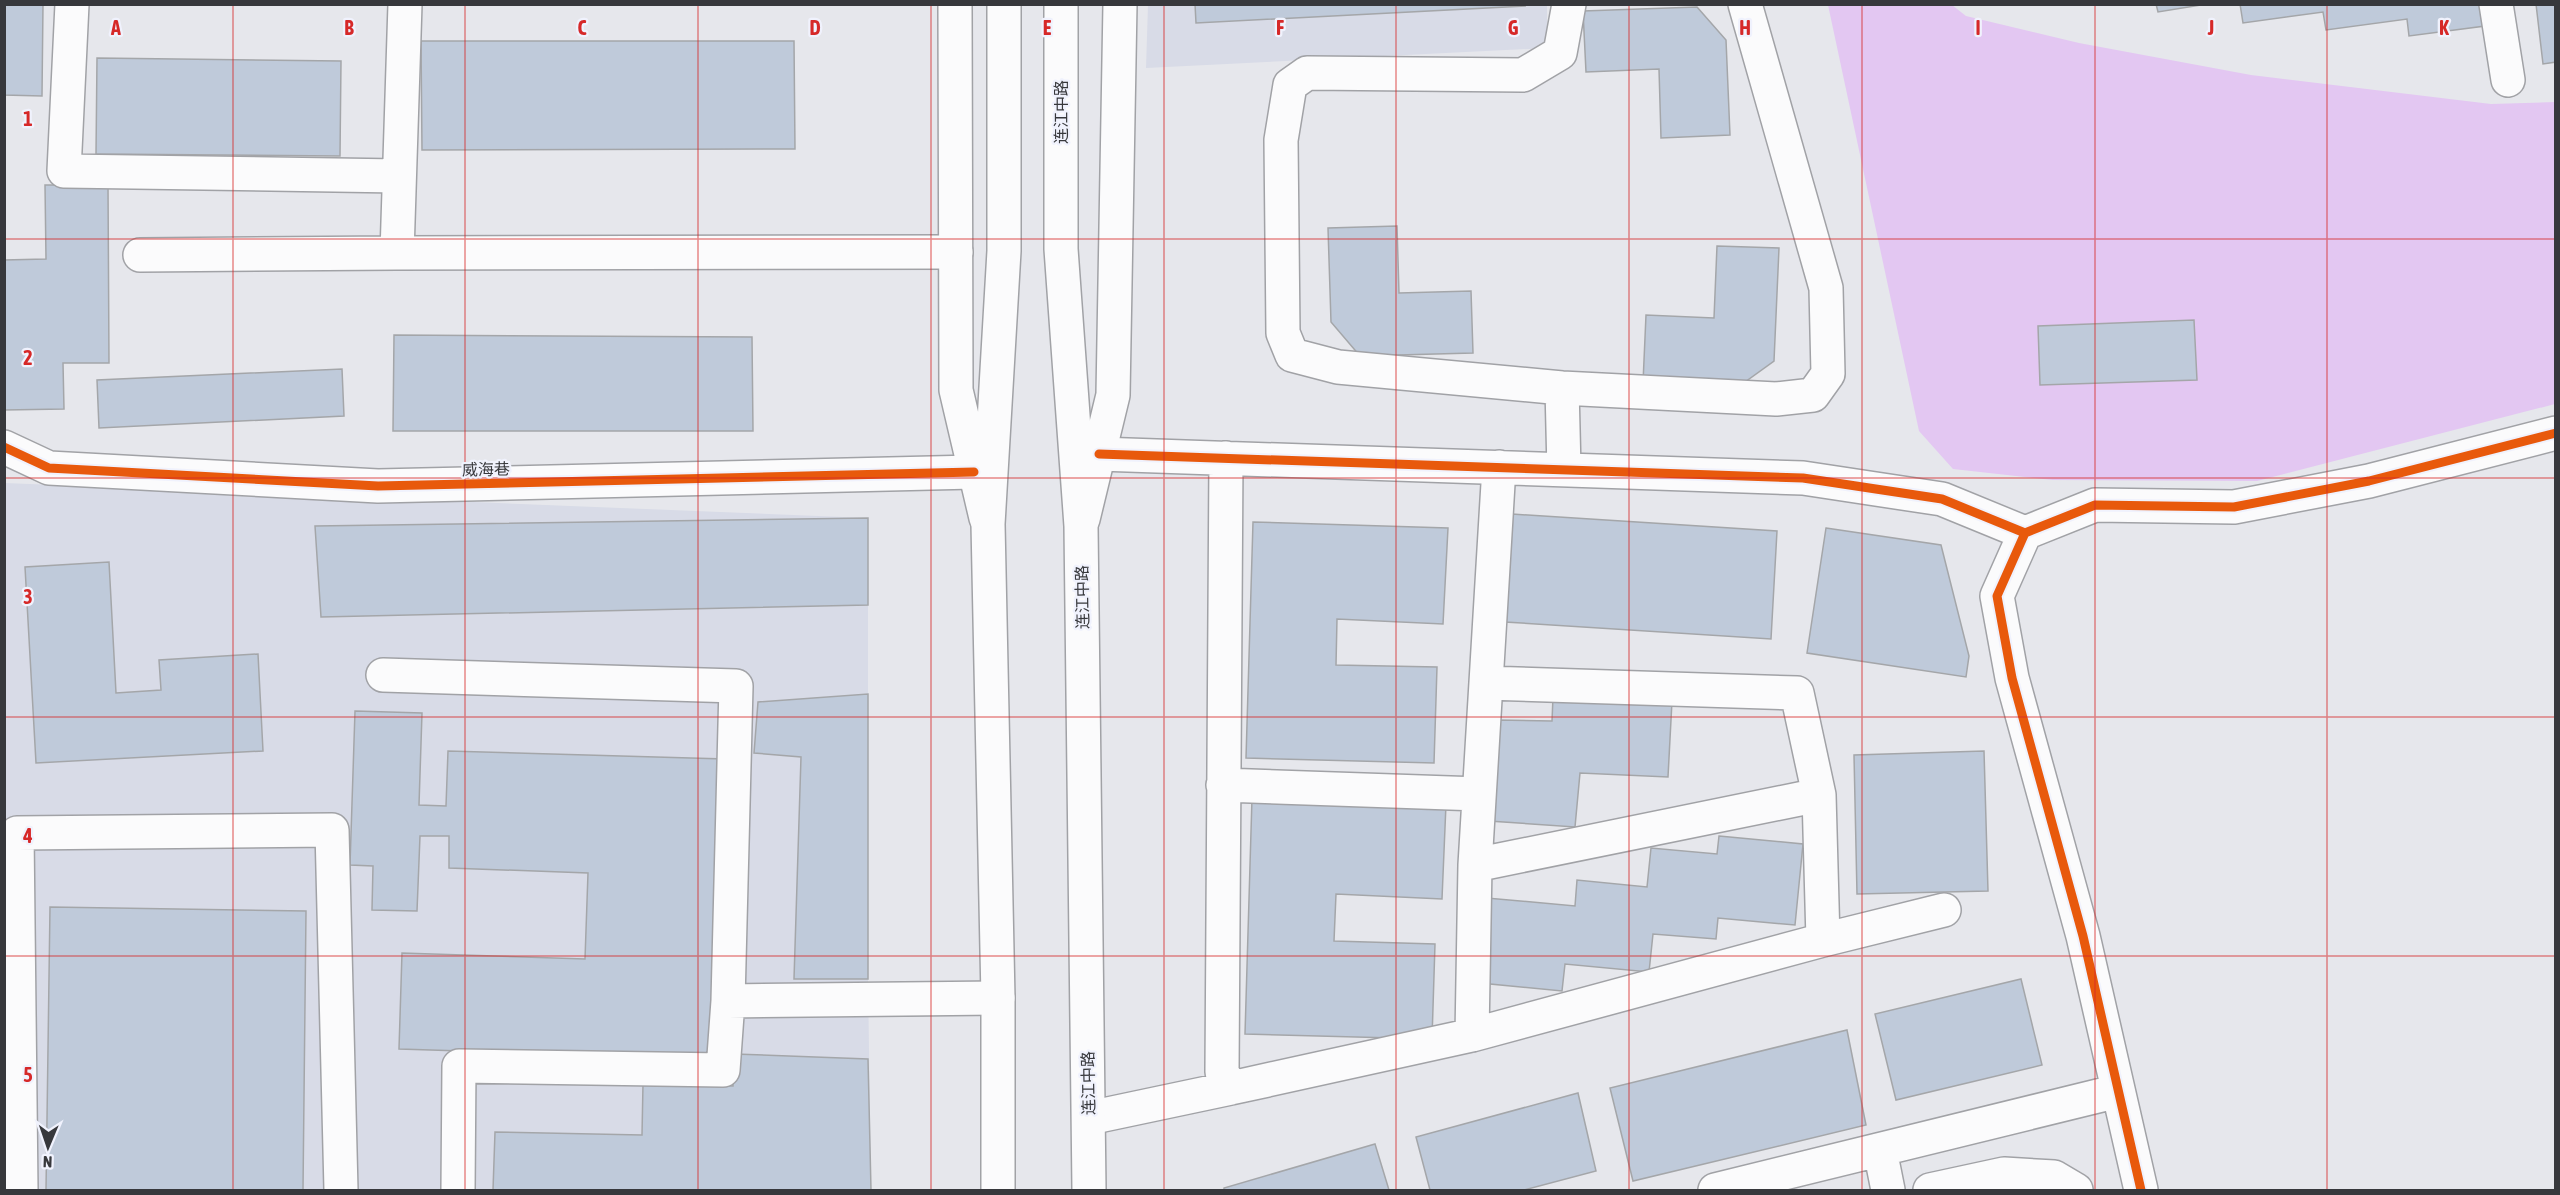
<svg xmlns="http://www.w3.org/2000/svg" width="2560" height="1195" viewBox="0 0 2560 1195" font-family="'Asap Condensed','Noto Sans SC',sans-serif">
	<rect width="100%" height="100%" fill="#e6e7ec"/>
	<path fill="#d8dbe7" d="M1148,5H1547V48L1146,68Z
		M5,483L868,518V979L871,1190H5Z"/>
	<path fill="#e3c7f2" d="M1828,5H1952L1966,16L2079,43L2251,75L2491,104L2555,102V404L2257,481L2053,480L1953,469L1919,431Z"/>
	<path fill="#bfcada" stroke="#a4a6a9" stroke-width="1.5" d="M4,4H43L42,96L4,95Z
		M1195,4H1524L1525,6L1196,23Z
		M2156,4H2207L2158,12Z
		M2240,4H2482L2485,26L2409,36L2407,19L2326,30L2323,12L2243,23Z
		M2536,4H2556V62L2543,64Z
		M1697,7L1726,40L1730,135L1661,138L1659,69L1586,72L1583,11Z
		M421,41H794L795,149L422,150Z
		M97,58L341,61L340,156L96,154Z
		M45,185H108L109,363H63L64,409L4,410V260L46,259Z
		M1397,226L1399,293L1471,291L1473,353L1360,356L1331,322L1328,228Z
		M1717,246L1779,248L1774,361L1738,387L1643,383L1646,315L1714,318Z
		M2194,320L2197,380L2040,385L2038,326Z
		M394,335L752,337L753,431H393Z
		M342,369L344,416L99,428L97,380Z
		M1512,514L1777,531L1771,639L1505,622Z
		M868,518V605L321,617L315,526Z
		M1253,522L1448,528L1443,624L1337,619L1336,665L1437,667L1434,763L1246,758Z
		M1826,528L1941,545L1969,656L1966,677L1807,653Z
		M109,562L116,693L161,690L159,660L258,654L263,751L36,763L25,567Z
		M868,694V979H794L801,757L754,753L758,702Z
		M1553,697L1672,701L1668,777L1580,773L1575,827L1489,821L1497,720L1552,721Z
		M355,711L422,713L419,805L446,806L448,751L725,759L716,1059L399,1049L402,953L585,959L588,873L449,868V836H420L417,911L372,910L373,866L350,865Z
		M1984,751L1988,891L1857,894L1854,755Z
		M1252,798L1446,804L1442,899L1336,894L1334,941L1435,944L1432,1039L1245,1034Z
		M1719,836L1803,844L1795,925L1718,918L1716,939L1653,934L1649,972L1565,964L1562,991L1480,983L1487,898L1575,906L1577,880L1647,887L1651,848L1717,854Z
		M50,907L306,911L303,1190H46Z
		M2021,979L2042,1065L1896,1100L1875,1014Z
		M1847,1030L1866,1125L1633,1181L1610,1088Z
		M734,1054L868,1059L871,1190H493L495,1132L642,1135L643,1084L733,1086Z
		M1578,1093L1596,1171L1524,1190H1430L1416,1137Z
		M1375,1144L1389,1190H1224V1188Z"/>
	<g fill="none" stroke-linecap="round" stroke-linejoin="round">
		<defs>
			<path id="minor" d="M72,4L64,171L399,176
				M405,4L397,253L956,252
				M1569,4L1560,53L1523,75L1307,73L1290,85L1281,140L1283,333L1292,355L1338,367L1562,388L1776,399L1813,395L1828,374L1826,288L1745,4
				M2496,4L2508,80
				M140,255L397,253
				M1562,388L1564,470
				M4,447L49,468L378,486L974,472
				M1099,454L1803,478L1942,499L2025,533
				M383,675L736,686L728,1001L998,998
				M1486,683L1797,693L1819,795L1823,940
				M1223,785L1479,794
				M1475,865L1819,795
				M1472,1035L1475,865L1499,467
				M1231,1088L1472,1035L1823,940L1944,910
				M1089,1118L1231,1088L1222,1072L1226,458
				M1880,1150L1888,1190
				M21,1190L17,833L332,830L341,1190
				M458,1190L459,1066L723,1070L728,1001
				M1715,1190L2118,1091
				M1930,1190L2004,1174L2054,1177L2076,1190
				M2141,1190L2083,936L2012,678L1997,596L2025,533L2095,505L2234,507L2369,481L2556,433"/>
			<path id="major" d="M955,4L956,390L986,518
				M1083,519L1113,395L1120,4"/>
			<path id="highway" d="M1061,4V249L1081,526L1089,1190
				M998,1190V998L988,524L1004,251V4"/>
		</defs>
		<use href="#minor" stroke="#a1a2a6" stroke-width="36"/>
		<use href="#major" stroke="#a1a2a6" stroke-width="36"/>
		<use href="#highway" stroke="#a1a2a6" stroke-width="36"/>
		<use href="#minor" stroke="#fbfbfc" stroke-width="33"/>
		<use href="#major" stroke="#fbfbfc" stroke-width="33"/>
		<use href="#highway" stroke="#fbfbfc" stroke-width="33"/>
		<defs>
			<path id="cycleway" d="M4,447L49,468L378,486L974,472
				M1099,454L1803,478L1942,499L2025,533
				M2141,1190L2083,936L2012,678L1997,596L2025,533L2095,505L2234,507L2369,481L2556,433"/>
		</defs>
		<use href="#cycleway" stroke="#f0f2fd" stroke-width="13"/>
		<use href="#cycleway" stroke="#e8590c" stroke-width="9"/>
	</g>
	<path fill="none" stroke="#d62828" stroke-width="1.5" stroke-opacity="0.55" d="M233,4V1190M465,4V1190M698,4V1190M931,4V1190M1164,4V1190M1396,4V1190M1629,4V1190M1862,4V1190M2095,4V1190M2327,4V1190M4,239H2556M4,478H2556M4,717H2556M4,956H2556"/>
	<g text-anchor="middle" dominant-baseline="central" stroke-width="4.5" stroke-linejoin="round" paint-order="stroke">
		<g font-size="16" fill="#37383c" stroke="#f0f2fd">
			<text transform="translate(1061 112) rotate(-90)">连江中路</text>
			<text transform="translate(486 469) rotate(-1)">威海巷</text>
			<text transform="translate(1082 597) rotate(-91)">连江中路</text>
			<text transform="translate(1088 1083) rotate(-91)">连江中路</text>
		</g>
	</g>
	<g font-size="20" text-anchor="middle" font-weight="bold" fill="#d62828" stroke="#f0f2fd" stroke-width="4.5" stroke-linejoin="round" paint-order="stroke">
		<text x="116" y="35">A</text>
		<text x="349" y="35">B</text>
		<text x="582" y="35">C</text>
		<text x="815" y="35">D</text>
		<text x="1047" y="35">E</text>
		<text x="1280" y="35">F</text>
		<text x="1513" y="35">G</text>
		<text x="1745" y="35">H</text>
		<text x="1978" y="35">I</text>
		<text x="2211" y="35">J</text>
		<text x="2444" y="35">K</text>
		<text x="28" y="126">1</text>
		<text x="28" y="365">2</text>
		<text x="28" y="604">3</text>
		<text x="28" y="843">4</text>
		<text x="28" y="1082">5</text>
	</g>
	<rect width="2560" height="1195" fill="none" stroke="#37383c" stroke-width="12"/>
	<g transform="translate(48 1147) rotate(182)" stroke="#f0f2fd" stroke-width="4.5" paint-order="stroke">
	<path d="M0-4.5L10 22L0 15L-10 22Z" fill="#37383c"/>
	<text y="-9" font-size="16" font-weight="bold" text-anchor="middle" fill="#37383c">N</text>
	</g>
</svg>
